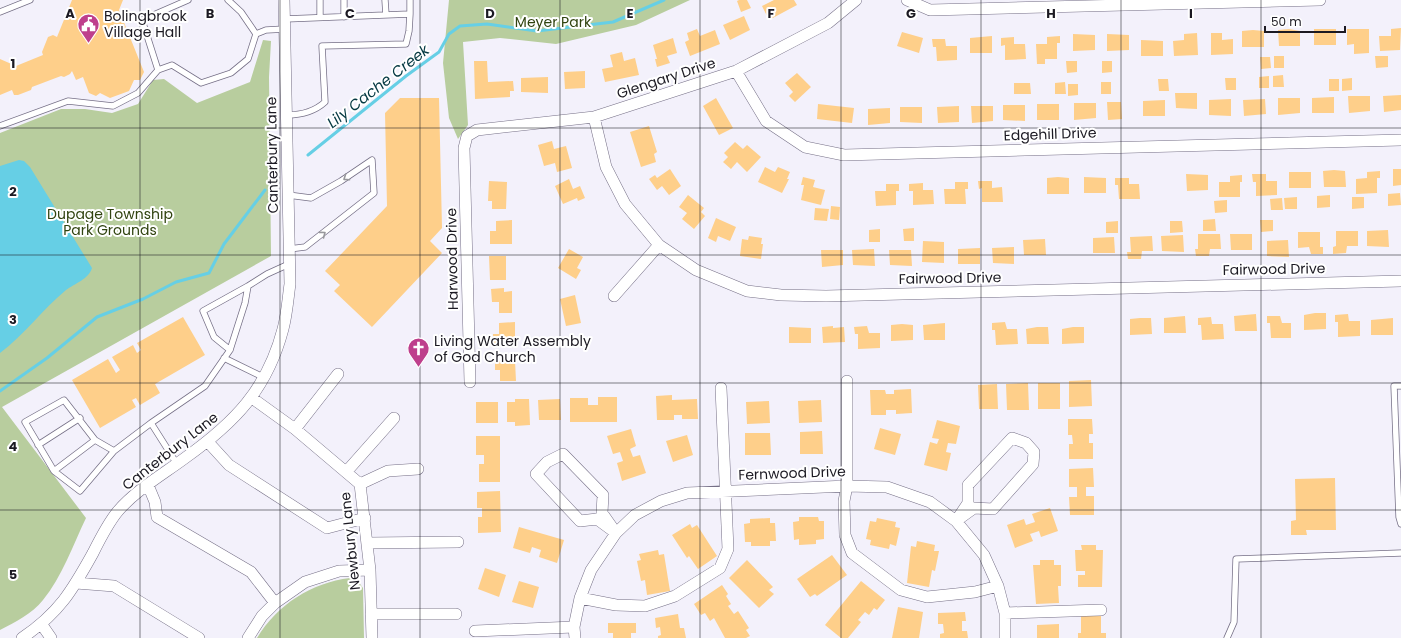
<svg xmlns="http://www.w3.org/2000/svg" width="1401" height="638" viewBox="0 0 1401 638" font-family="Poppins,sans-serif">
	<rect width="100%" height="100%" fill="#f3f1fb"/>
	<path fill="#b8cd9e" d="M449,0H690L636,25L556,44L500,38L463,42L468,125L458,139L449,118L443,63Z
		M263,40L271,41L269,77L271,256L2,407L86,518C73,545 62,577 43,600C32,614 15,622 0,630V133L61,109H85L112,113L138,104L153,80L164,79L197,103L250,82Z
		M350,578L358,581L363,588L364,638H257C278,604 311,583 350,578Z"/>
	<path fill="#66cfe5" d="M19,160L24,161L30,167L92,268C89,279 74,284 66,290C43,309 24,335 0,353V166Z"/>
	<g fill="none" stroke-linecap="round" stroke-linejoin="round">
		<path stroke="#66cfe5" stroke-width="3" d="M308,155L406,76L439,52L449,34L460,26L487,24L537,31L613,22L664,0
			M0,391L47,358L97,317L143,299L176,282L209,273L224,244L265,190"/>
	</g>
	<path fill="#fecf8a" d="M72,0H123L119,10L144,72L140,80H134L129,91L110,98L100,93L96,96L89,93L83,77L76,80L72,71L70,74L64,77L61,76L32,87L31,90L18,95H14L12,90L0,95V59L16,66L43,55L42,52L48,37L53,35L57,37Z
		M739,0H747L751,8L741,12L737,1Z
		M774,0H794L797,5L769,20L762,6Z
		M744,16L750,30L730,40L723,25Z
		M1401,28L1400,50L1380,51L1379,36H1391V29Z
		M697,29L700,36L715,30L720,44L690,56L685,42L689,40L687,33Z
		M1289,29L1300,31V46H1279L1278,30Z
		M1314,29H1336V45H1314Z
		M1347,29H1369V53L1354,54V44L1347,45Z
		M1253,30L1264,31V47H1242V31Z
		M902,32L923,38L919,53L897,46Z
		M1197,33L1198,55L1174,56L1173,41L1184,40V34Z
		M1211,33H1222V40L1233,39V54L1211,55Z
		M1073,34L1095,35V50L1073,51Z
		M1107,34L1129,35V50L1107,51Z
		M992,36V53H970V38Z
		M1060,36V43H1057V59H1045V64H1037L1036,44H1047V37Z
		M1014,37V44H1025L1026,59L1005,60V45L1001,46V38Z
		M673,38L677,53L667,56L670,63L657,67L655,59H657L653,45Z
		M932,39H945L946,46H957V60L937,61L936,47H933Z
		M1141,40L1163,41V56H1141Z
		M622,52L624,61L635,58L639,75L605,82L602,69L613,67L610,55Z
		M1274,56H1284V68H1274Z
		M1375,56H1388V67L1376,68Z
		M1260,57H1270L1271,68L1261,69Z
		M474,61H487L488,82L513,81L514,91H510V97L475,99Z
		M1066,61H1077V72L1067,73Z
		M1102,61H1112V72L1102,73Z
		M585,71V88L565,89L564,72Z
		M797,73L811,87L795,102L789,96L793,92L785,83Z
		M1283,75L1284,87H1273V76Z
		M1269,76V88H1259V77Z
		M548,77V93L521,92V78Z
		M1225,78H1236V90H1226Z
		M1352,78V90L1342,91V79Z
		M1158,79H1168L1169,91H1159Z
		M1329,79H1339V91H1329Z
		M1065,82L1066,94H1055V83Z
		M1101,82H1111V94H1101Z
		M1014,83H1030L1031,94H1014Z
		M1068,84H1078V95L1068,96Z
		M1175,93H1197V109L1176,108Z
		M1401,95V110L1384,112L1383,96Z
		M1348,96H1370V111L1349,113Z
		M1334,97V113H1312V98Z
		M400,98H439L442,228L430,241L442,253L372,327L334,291L340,285L325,271L387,206L385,113Z
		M716,98L733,128L719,135L703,106Z
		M1278,98H1300V113L1278,115Z
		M1231,99V116L1209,115V100Z
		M1265,99L1266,114L1244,116L1243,100Z
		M1165,100V116H1143V101Z
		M1107,102H1121L1122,119L1108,120Z
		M1074,103H1096V118L1074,120Z
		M818,104L854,108L852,123L817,119Z
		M1037,104H1059V120H1037Z
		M1003,105H1025V121L1003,120Z
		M959,106V122L938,123L937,107Z
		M971,106H993V121L972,123Z
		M900,107H922V123L900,122Z
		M890,108V123L868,125V109Z
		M649,126L657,152L654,154L656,162L641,167L630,132Z
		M552,141L554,149L566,146L572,168L557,172L555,163L544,166L538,145Z
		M735,142L743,149L747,145L761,157L747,172L737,162L731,169L723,162L728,157L724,153Z
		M765,167L775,172L778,167L790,172L787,179H789L782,193L758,182Z
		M670,169L681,186L669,195L662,186L657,190L649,179L655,175L657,178Z
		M1393,169H1401V185L1393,186Z
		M1334,170L1345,171L1346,187H1324L1323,171Z
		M1380,171V178H1377V193L1356,194V179L1367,178V172Z
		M1289,172H1311V188H1289Z
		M1186,174L1208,175V190L1187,191Z
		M1252,174H1266V181H1277V195L1256,196V182H1253Z
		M1242,175V182H1240V197H1219V182H1230V176Z
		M803,177L815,180L813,187L825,190L821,205L801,200L804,185H801Z
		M1058,177L1069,178V194H1047V178Z
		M1084,177L1106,178V193H1084Z
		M1115,178H1129V184H1139L1140,199H1119L1118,185H1115Z
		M569,179L573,189L580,186L585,198L578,201L577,198L563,204L555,186Z
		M489,181L507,182L506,209H492V201H488Z
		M978,181H992V188L1002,187L1003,202H982V188L979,189Z
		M955,182H968V189H965L966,204H945L944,189H955Z
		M923,183V190H933L934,204L913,205V191H909V184Z
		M886,184H899V191H896V205L876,206L875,191H886Z
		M1400,193L1401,205L1388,206V194Z
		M688,195L704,208L701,212L705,216L694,229L682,219L687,213L679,207Z
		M1330,195V207L1317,208V196Z
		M1297,197V209H1285L1284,198Z
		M1352,197H1364V208L1352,209Z
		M1282,198L1283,210H1271L1270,199Z
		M1227,200V212L1215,213L1214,201Z
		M831,206L840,207L839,220L830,219Z
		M815,208L829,209L827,221L814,220Z
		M716,218L736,227L730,241L718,236L716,242L708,238Z
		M1215,219L1216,231H1203V220Z
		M512,220V244H490V231H496V221Z
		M1260,220H1273V231L1261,232Z
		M1118,221V233H1106V222Z
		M1170,221H1182L1183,232L1170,233Z
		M914,228V241H904L903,229Z
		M880,229V242H869V230Z
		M1388,230L1389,247L1367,246V231Z
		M1336,231H1358V246H1347L1346,253L1333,254V247L1336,246Z
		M1298,232H1320V247H1323V254H1311L1309,247L1298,248Z
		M1198,234H1220L1221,249H1210L1209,256H1196L1195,249H1198Z
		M1230,234H1252V250H1231Z
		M1183,235L1184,252L1162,251L1161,236Z
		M749,236L762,238L761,244H763L761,259L740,256L742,239L748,240Z
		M1152,236L1153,251H1142L1141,259H1128L1127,252H1131L1130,237Z
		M1114,237L1115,253H1093V238Z
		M1045,239L1046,255H1024L1023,240Z
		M1288,240L1289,257L1267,256V241Z
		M923,241L944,242V263L922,262Z
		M1014,247V264L993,263L992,248Z
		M980,248V264H958V249Z
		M569,249L583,257L577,268L581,270L576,279L558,268Z
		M874,249L875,266L853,265L852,250Z
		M821,250H843V265L822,267Z
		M889,250H911L912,266L890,265Z
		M489,256H506V280H490Z
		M504,288V292L512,291V313H499V302H492L491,289Z
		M575,295L581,323L566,326L560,299Z
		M1315,313H1326V329L1304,330V315Z
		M1256,314L1257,331H1235L1234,316Z
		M1348,314L1349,321H1360V336L1338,337V322H1335V315Z
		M1185,316L1186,333H1164V318Z
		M1267,316H1280L1282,323H1291V338H1271L1270,323H1267Z
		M183,317L205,355L155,384L160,393L140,405L136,398L132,400L136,407L100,428L72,380L108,359L116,373L120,370L112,357L133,345L137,353L141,350L137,343Z
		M1211,317L1212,324H1223L1224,339L1202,340L1201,325H1198V318Z
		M1140,318H1151L1152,334L1130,335V319Z
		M1393,318V335H1371V320Z
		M515,322V344H500V347H493V334H499V323Z
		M1005,322L1007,329H1017L1018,344L996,345L995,330H992V323Z
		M945,323V340H924L923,325Z
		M902,324L913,325V340L891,341V325Z
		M833,326V328L844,327L845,342L823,343L822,327Z
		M867,326L869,333H880V348L858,349V334H855L854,327Z
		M789,327L811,328V343H789Z
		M1037,327H1048L1049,344H1027L1026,329Z
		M1073,327H1084V343L1062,344V329Z
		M495,361H515L516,381H500V370H495Z
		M1091,380L1092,406L1069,407V381Z
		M1028,383L1029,410H1007L1006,384Z
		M1038,383H1060V409H1038Z
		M997,384L998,409H979L978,385Z
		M911,389L912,413L896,414V410H886V415H871L870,390H885L886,394H894V390Z
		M672,395V400L697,399L698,419H682V415H674V420H657L656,396Z
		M598,397H617V422H570V398H588V405H598Z
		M515,399H529L530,425L515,426V422H507V402H515Z
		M560,399L561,420H539L538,400Z
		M821,400L822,422L799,423L798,401Z
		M769,401L770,423L747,424L746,402Z
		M476,402H498V423H476Z
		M1068,419H1092L1093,434H1089V443H1093V459H1069V444H1073L1072,435H1068Z
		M937,420L960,426L956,444L948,443L946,452L951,453L947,471L924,465L930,442L937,444L939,439L932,438Z
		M880,428L901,434L895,455L874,449Z
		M631,429L636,446L630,449L633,457L640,455L646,473L622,481L617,463L623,461L620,452L613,454L607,436Z
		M822,431L823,454H800V432Z
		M745,433H770L771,455H745Z
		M687,435L693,455L673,462L666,441Z
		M476,436H500V482H479V464H484V455H476Z
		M1093,468L1094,487H1086V496H1094V515H1070L1069,497H1077V487H1069V469Z
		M1335,478L1336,530H1306L1307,535H1291V521L1296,520L1295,479Z
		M500,491L501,532L478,533V517H482V508H477V492Z
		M1050,508L1058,531L1041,537L1039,531L1030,534L1033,541L1015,548L1007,525L1024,519L1026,525L1035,522L1032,514Z
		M799,517H818L819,521H824V539L816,540V544L799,545V539L794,540L793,522L799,521Z
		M770,518V523H775L776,541H770V546H751V542H745L744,524L750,523V519Z
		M877,518L896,522L895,527L900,528L896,546L890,544L889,549L870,545L871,540L866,539L870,521L876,522Z
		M690,524L692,528L697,525L717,556L698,569L689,556L687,558L672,535Z
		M519,527L564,540L557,563L539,557L541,550L532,547L530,553L513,548Z
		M917,541L935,545L934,551H939L935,571L932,570L929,587L907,583L911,546L916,547Z
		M1081,545H1096V550H1103L1102,587H1078V575H1085V571H1076L1075,550H1082Z
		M658,550L659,555L664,554L670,591L647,595L645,580L641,581L637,561L641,560L639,554Z
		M832,555L847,575L817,596L815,594L810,597L797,579Z
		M747,560L773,587L769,590L774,594L759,608L729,578Z
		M1040,560H1054V565H1061V586H1058L1059,603L1036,604L1033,565H1040Z
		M485,568L506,575L499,597L478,589Z
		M519,581L539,587L533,608L512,602Z
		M861,581L885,600L877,610L874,608L869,615L865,612L858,620L861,622L848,638H841L825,625Z
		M722,585L728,594L726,596L731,604L728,606L734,614L738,611L749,628L746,630L750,636L746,638H725L714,618L710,621L705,613L701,615L694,604Z
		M898,607L923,612L919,638H892Z
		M965,612L966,621H962V631H967L968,638H940V634L944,633L943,624H938V613Z
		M678,614L680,628H684L686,638H658V636L661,635L660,627L656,628L655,618Z
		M1081,615H1101V633H1106V638H1078V633H1081Z
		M608,623H636V633H631V638H613V633H608Z
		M1059,624V638H1037V625Z"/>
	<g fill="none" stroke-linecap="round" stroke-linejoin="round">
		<defs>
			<path id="lane" d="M228,0L241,12L256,34
				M320,0V17
				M344,0V17
				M385,0L386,15
				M0,12L30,0
				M285,19L410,14V0
				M158,70L142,20L188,0
				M287,115C302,115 314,112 325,102L322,46L406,44L409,31L410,14
				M0,126L68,101L113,106L138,93L158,70L172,65L201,83L231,73L248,59L256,34L266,30L285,29
				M288,195L311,198L341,181L372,160L374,193L305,247L289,249
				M230,350L214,337L203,311L248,286
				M224,358L263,377
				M1401,386H1394L1399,517L1401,524
				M151,423L205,386L230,350L245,303L248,286L267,274L289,264
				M95,440L64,400L25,422L54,471L95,440L114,451L151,423L177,464
				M38,445L80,418
				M54,471L80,491L114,451
				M1227,638L1234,622L1236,559L1401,553"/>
			<path id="street" d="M907,0L930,10L1320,0
				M736,71L766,121L805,147L844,155L1401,140
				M594,117L606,167L625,204L659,245L696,270L747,291L781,295L826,296L1401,281
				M614,296L659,245
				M847,381V486L844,501L845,535L852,553L901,590L927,597L975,592L998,586
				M470,382L464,148L467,136L477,130L594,117L736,71L828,23L856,0
				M252,398L295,429L360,484L370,570L372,638
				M295,429L338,374
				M1012,438L1026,443L1034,452L1033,464L993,509L974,508L956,521L968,503V485Z
				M208,442L229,465L327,528L365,518
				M563,454L603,495L602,513L616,533L597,519L580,521L536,474L547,462Z
				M347,471L394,418
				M360,484L388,471L418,469
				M148,485L155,502L157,517L251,572L275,603
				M368,543L458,542
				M76,583L114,586L199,638
				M580,598L616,605L645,606L675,596L720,568L728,549L721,388
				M1005,613L1101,610
				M371,614H456
				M42,625L51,638
				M475,631L574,627
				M22,638C59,613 72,591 93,553C100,539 108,523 118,511C136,490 162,475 185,458C234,423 267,390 283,329C287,314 288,298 290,284L284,0
				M248,638L262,616L275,603L305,582L339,571L370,570
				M575,638L574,627L580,598L591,570L616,533L635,515L661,501L687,493L847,486L887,487L930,502L956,521L984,555L998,586L1005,613V638"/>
		</defs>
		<use href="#lane" stroke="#767087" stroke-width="7"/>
		<use href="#street" stroke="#767087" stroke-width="12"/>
		<use href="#lane" stroke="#fff" stroke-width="5.5"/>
		<use href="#street" stroke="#fff" stroke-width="11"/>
	</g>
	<defs><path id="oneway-chevron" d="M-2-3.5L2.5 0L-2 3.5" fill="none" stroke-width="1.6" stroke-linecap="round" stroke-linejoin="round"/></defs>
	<g stroke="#98989c">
		<use href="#oneway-chevron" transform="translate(346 178) rotate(146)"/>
		<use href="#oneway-chevron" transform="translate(323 234) rotate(-37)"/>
	</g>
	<path fill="none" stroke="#1b1922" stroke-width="1" stroke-opacity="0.55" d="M140,0V638M280,0V638M420,0V638M560,0V638M700,0V638M841,0V638M981,0V638M1121,0V638M1261,0V638M0,128H1401M0,255H1401M0,383H1401M0,510H1401"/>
	<defs>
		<symbol id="civic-pin" viewBox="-11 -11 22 30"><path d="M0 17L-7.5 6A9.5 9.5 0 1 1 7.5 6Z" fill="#be3f8c" stroke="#fff"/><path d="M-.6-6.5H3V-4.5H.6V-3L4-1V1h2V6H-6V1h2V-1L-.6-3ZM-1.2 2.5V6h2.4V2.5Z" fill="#fff"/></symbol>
		<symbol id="church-pin" viewBox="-11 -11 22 30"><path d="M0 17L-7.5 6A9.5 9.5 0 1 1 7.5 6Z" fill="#be3f8c" stroke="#fff"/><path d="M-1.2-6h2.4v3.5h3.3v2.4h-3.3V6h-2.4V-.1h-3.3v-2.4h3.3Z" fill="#fff"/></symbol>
	</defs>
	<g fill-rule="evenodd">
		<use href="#civic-pin" x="76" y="12" width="25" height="34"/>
		<use href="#church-pin" x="406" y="336" width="25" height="34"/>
	</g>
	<g text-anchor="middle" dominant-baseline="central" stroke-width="4" stroke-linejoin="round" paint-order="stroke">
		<g font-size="14" fill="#1b1922" stroke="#fff" text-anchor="start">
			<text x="104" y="16">Bolingbrook<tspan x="104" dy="16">Village Hall</tspan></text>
			<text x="434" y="341">Living Water Assembly<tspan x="434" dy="16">of God Church</tspan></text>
		</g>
		<g font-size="14" fill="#30430f" stroke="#fff">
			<text x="553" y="22">Meyer Park</text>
			<text x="110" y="214">Dupage Township<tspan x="110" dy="16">Park Grounds</tspan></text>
		</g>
		<g font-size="14" fill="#1b1922" stroke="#fff">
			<text transform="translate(666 78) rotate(-18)">Glengary Drive</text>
			<text transform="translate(1050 134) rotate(-2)">Edgehill Drive</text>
			<text transform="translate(272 155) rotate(-91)">Canterbury Lane</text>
			<text transform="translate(452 259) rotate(-91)">Harwood Drive</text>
			<text transform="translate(1274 269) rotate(-1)">Fairwood Drive</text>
			<text transform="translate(950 278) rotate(-1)">Fairwood Drive</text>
			<text transform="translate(170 451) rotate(-38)">Canterbury Lane</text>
			<text transform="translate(792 473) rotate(-2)">Fernwood Drive</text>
			<text transform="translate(350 541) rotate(-96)">Newbury Lane</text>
		</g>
		<g font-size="15" font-style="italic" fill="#053942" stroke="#fff">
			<text transform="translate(378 86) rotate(-38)">Lily Cache Creek</text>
		</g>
	</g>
	<g font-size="13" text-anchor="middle" font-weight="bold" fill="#1b1922" stroke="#fff" stroke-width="4" stroke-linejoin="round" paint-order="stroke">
		<text x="70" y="18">A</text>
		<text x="210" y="18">B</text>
		<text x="350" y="18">C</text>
		<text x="490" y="18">D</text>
		<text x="630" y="18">E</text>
		<text x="771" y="18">F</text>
		<text x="911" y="18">G</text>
		<text x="1051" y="18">H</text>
		<text x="1191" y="18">I</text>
		<text x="13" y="68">1</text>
		<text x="13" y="196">2</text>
		<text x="13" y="324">3</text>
		<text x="13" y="451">4</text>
		<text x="13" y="579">5</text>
	</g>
	<path d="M1265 26v6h80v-6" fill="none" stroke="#1b1922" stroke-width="2"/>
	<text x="1271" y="26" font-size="12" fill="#1b1922" stroke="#ffffff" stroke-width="3" paint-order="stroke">50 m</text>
</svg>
